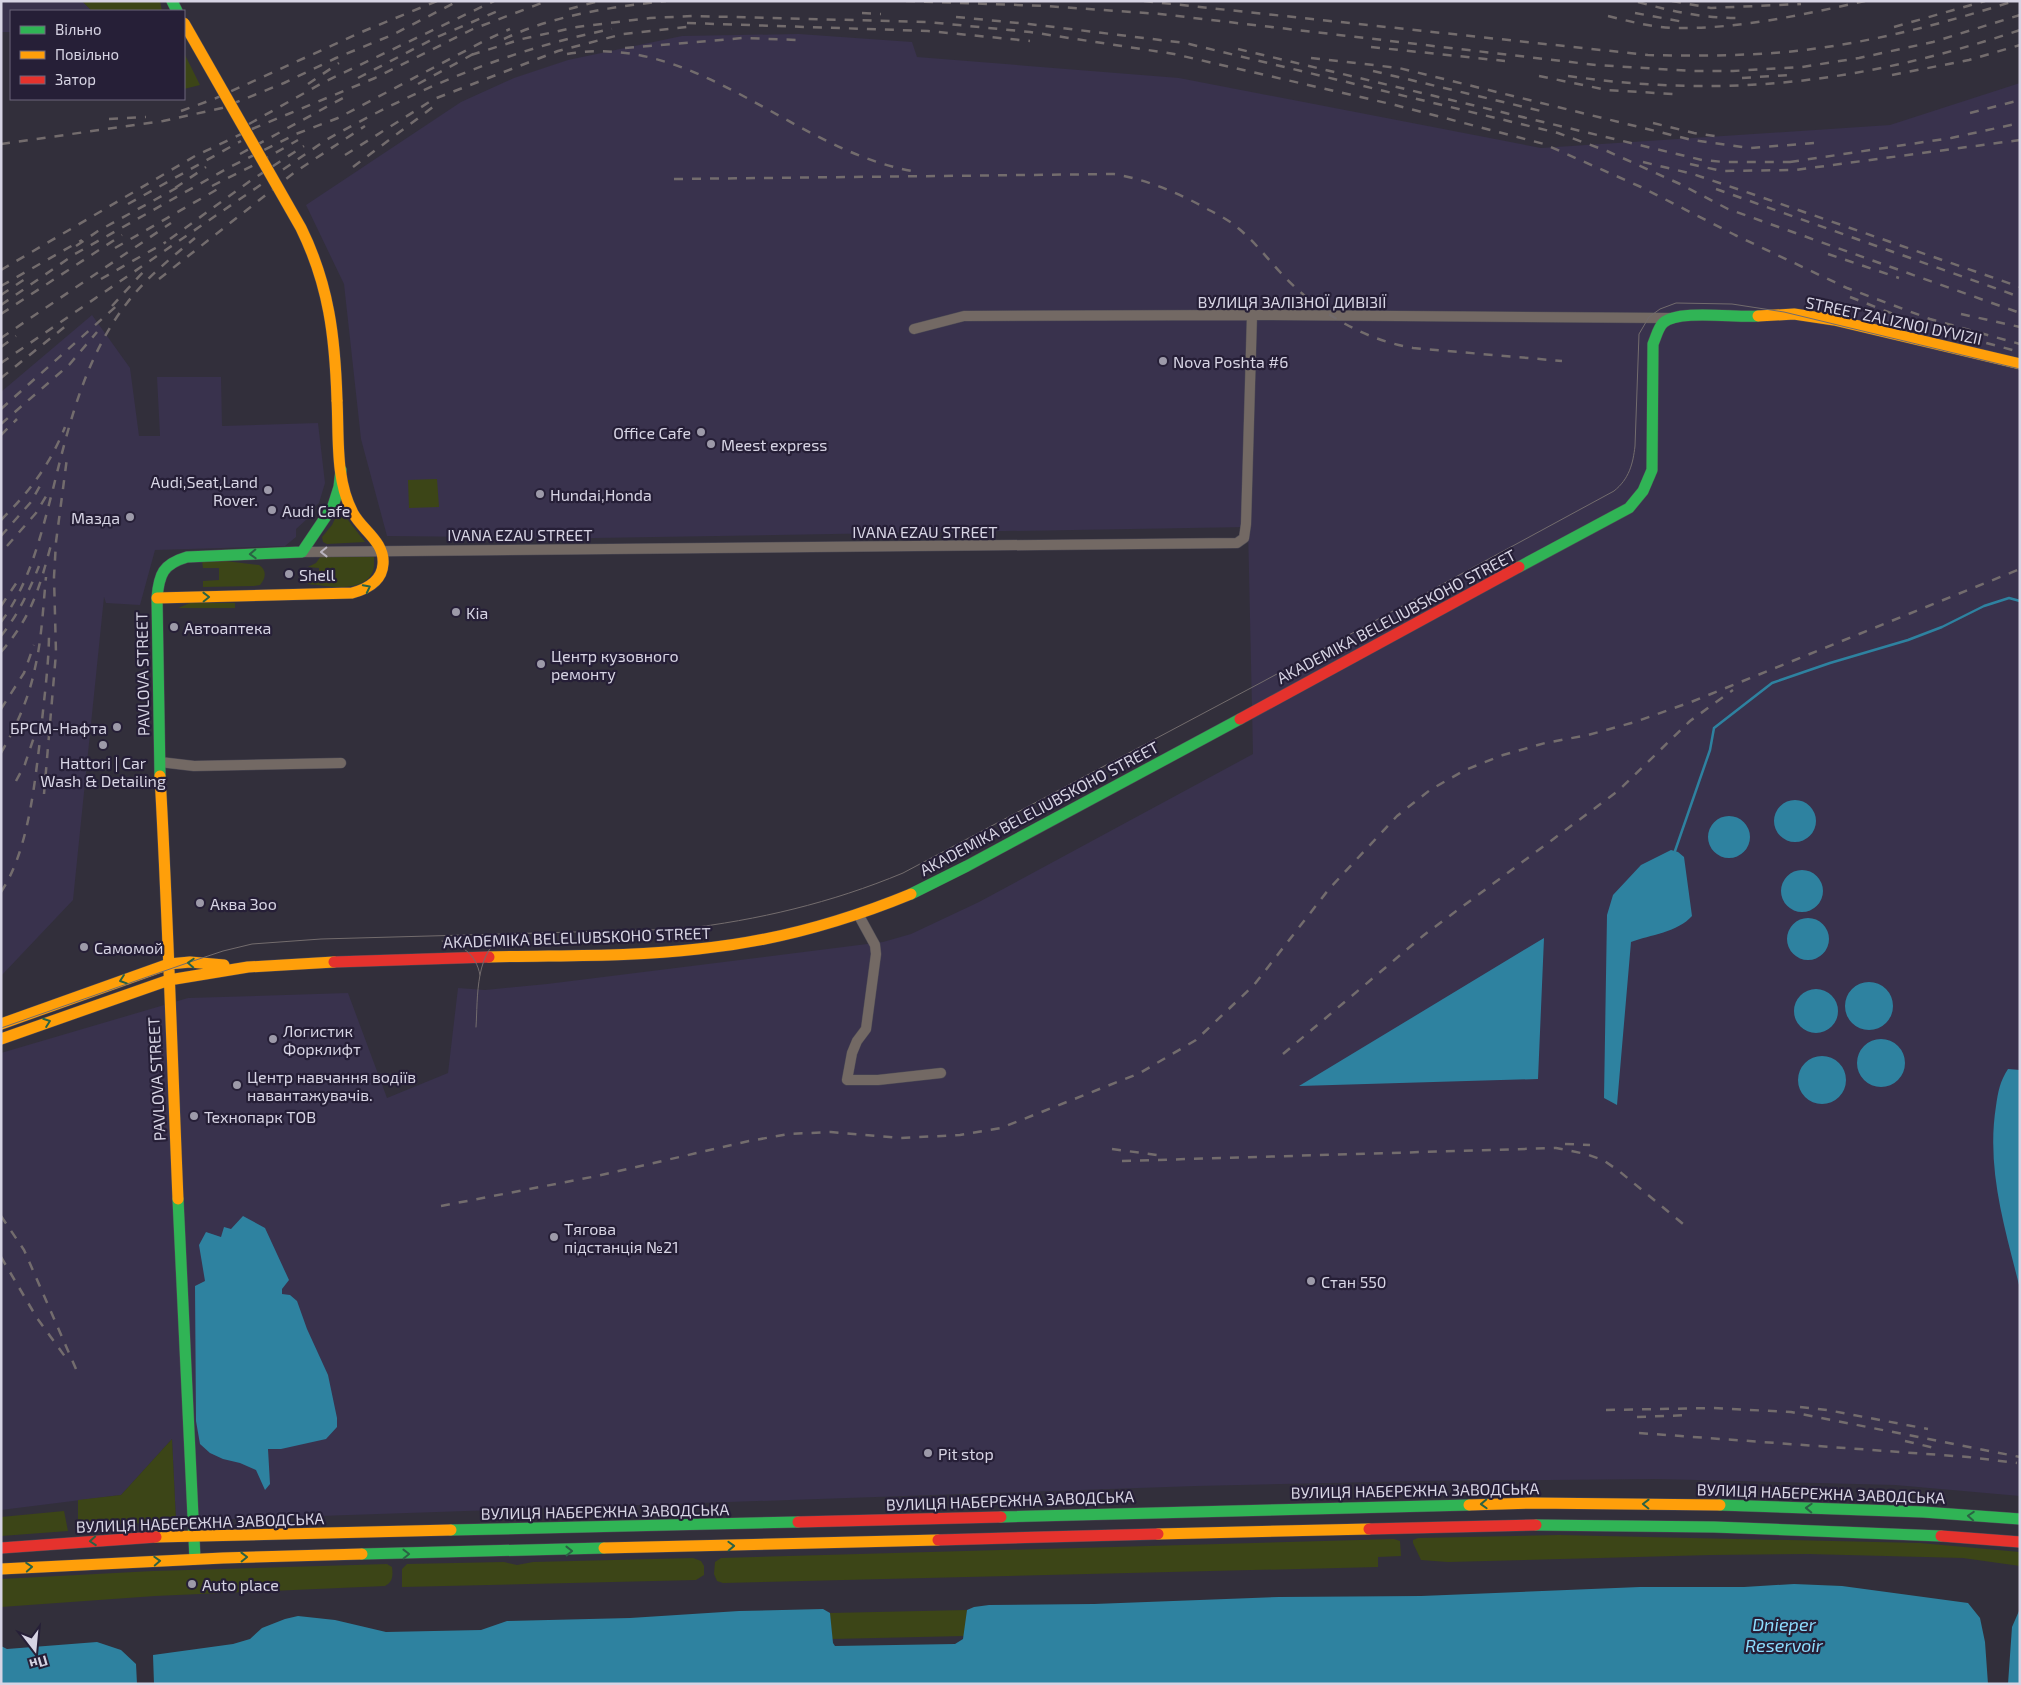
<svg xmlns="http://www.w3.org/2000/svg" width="2021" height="1685" viewBox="0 0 2021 1685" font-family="'Exo 2',sans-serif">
	<rect width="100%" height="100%" fill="#322f3b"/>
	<path fill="#39324d" d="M1,1H82L92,11H11V32H1Z
		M799,34L912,42L917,57L1179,78L1541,148L1890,125L2020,83V1496L1895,1485L1656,1479L1422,1481L1196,1486L176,1521L172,1439L121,1495L1,1510V1053L188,998L348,993L387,1098L448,1073L458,988L485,990L547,984L883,942L911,934L979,902L1253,754L1248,527L593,538L387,536L361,439L344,284L306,205L461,102L514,78L568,60L682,36Z
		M92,315L130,368L139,436H160L157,377H221L222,426L318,423L325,483L319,503L307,514V519L296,529V537L285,546L155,550L140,605L106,603L104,597L73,900L1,976V392Z"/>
	<path fill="#3c4517" d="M82,1H160L162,11H92Z
		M184,53L200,85L184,89Z
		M437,479L439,507L409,508L408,480Z
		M342,504L348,520L365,542L327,544L323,542L322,537L332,525Z
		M321,556H374C374,563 375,569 371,575C360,593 326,586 308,584V579L319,578V568L308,567L316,563Z
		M202,561H226L259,565C267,570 266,578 260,585L254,586L203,587V581L219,580V568H203Z
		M190,603H235V608H178Z
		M172,1439L176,1521L78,1527V1500L121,1495Z
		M64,1511L68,1531L1,1536V1517Z
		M1559,1535L1920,1543L2020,1552V1566L1963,1558L1808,1554L1711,1555L1448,1562L1421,1560L1413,1543V1540L1418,1538Z
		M1394,1539L1400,1541L1401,1556L1378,1557V1567L723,1583L717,1581L714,1574L715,1562L721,1558Z
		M693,1558L701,1561L704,1566V1575L696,1580L402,1587V1569L407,1564L504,1562L517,1565L533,1562Z
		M387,1564L392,1567C393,1575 393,1582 385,1586L155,1596L1,1607V1579L153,1571Z
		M967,1610L964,1636L832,1639L830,1613Z"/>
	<path fill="#2e82a0" d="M1774 821a21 21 0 1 1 42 0a21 21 0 1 1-42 0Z
		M1708 837a21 21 0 1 1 42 0a21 21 0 1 1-42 0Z
		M1671,850L1678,852L1684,857L1692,916C1678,932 1650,935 1631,942L1617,1105L1604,1098L1607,915L1613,895L1641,865Z
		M1781 891a21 21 0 1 1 42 0a21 21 0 1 1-42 0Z
		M1787 939a21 21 0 1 1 42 0a21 21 0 1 1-42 0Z
		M1544,938L1538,1079L1299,1086Z
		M1845 1006a24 24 0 1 1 48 0a24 24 0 1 1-48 0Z
		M1794 1011a22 22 0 1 1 44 0a22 22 0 1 1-44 0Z
		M1857 1063a24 24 0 1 1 48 0a24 24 0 1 1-48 0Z
		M1798 1080a24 24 0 1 1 48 0a24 24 0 1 1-48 0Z
		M2008,1069L2020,1070V1289C2005,1228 1986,1169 1996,1106C1998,1092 2000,1081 2008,1069Z
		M243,1216L265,1228L289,1280L282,1289V1294L290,1295L297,1301L307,1329L328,1375L337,1418V1427L326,1439L281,1449H268L270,1484L265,1490L256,1470L240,1463L223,1459L210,1453L200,1444L196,1421L195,1286L205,1281L199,1245L206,1232L221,1237L224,1227L231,1229Z
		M1794,1584L1842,1586L1968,1603L1980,1618L1985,1642L1988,1684H154L153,1655L233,1644L250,1639L262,1628L285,1619L298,1616L335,1620L386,1632L481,1630L507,1621L630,1618L739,1611L823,1609L830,1613L833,1643L835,1646L955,1644L963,1639L967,1610L974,1607L989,1605L1094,1604L1279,1597L1421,1596L1640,1587H1744Z
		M2019,1611L2020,1684H2008L2012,1627Z
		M97,1642L121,1650L136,1664L137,1684H1V1646L7,1649Z"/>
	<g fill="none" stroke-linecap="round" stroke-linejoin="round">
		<path stroke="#2e82a0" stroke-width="2.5" d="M1675,851L1710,750L1714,728L1772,683L1830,663L1908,640L1942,627L1984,606L2009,598L2020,601"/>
		<defs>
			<path id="street" d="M914,329L964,316L1256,315L1671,318
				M302,552L1237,543L1244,538L1246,524L1252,315
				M160,762L194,766L341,763
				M858,914L875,945L876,954L866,1029L857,1041L852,1053L847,1080H878L941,1073"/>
			<path id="fast" d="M172,1L177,11
				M1519,567L1629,508L1643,491L1652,470L1653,344C1656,337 1658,328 1663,323C1678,309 1736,318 1758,316
				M160,776L157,598C159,574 163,564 187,557L302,552L333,506L339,487L341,470
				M911,894L967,866L1240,719
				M178,1199L195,1559
				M1720,1505L1923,1512L2020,1519
				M1001,1517L1469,1505
				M1536,1525L1714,1527L1941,1536
				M451,1530L798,1522
				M362,1554L604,1548"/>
			<path id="slow" d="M1758,316L1794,314L1834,320L2020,364
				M157,598L352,593C367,589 382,581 383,564C385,542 362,530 353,513C335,480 339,436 337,400
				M160,776C168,917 172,1058 178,1199
				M489,957C558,955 629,957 698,949C771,942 843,922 911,894
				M1,1024L169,964L190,962L224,965
				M1,1039L169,980L248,967L334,962
				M1469,1505L1532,1503L1720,1505
				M1158,1534L1369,1529
				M156,1537L451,1530
				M604,1548L938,1540
				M1,1569L223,1558L362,1554"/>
			<path id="jam" d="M1240,719L1519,567
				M334,962L489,957
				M798,1522L1001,1517
				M1369,1529L1536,1525
				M1941,1536L2020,1542
				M938,1540L1158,1534
				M1,1548L156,1537"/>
		</defs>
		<use href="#street" stroke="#4d4a55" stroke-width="11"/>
		<use href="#fast" stroke="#4d4a55" stroke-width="12"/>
		<use href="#slow" stroke="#4d4a55" stroke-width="12"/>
		<use href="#jam" stroke="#4d4a55" stroke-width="12"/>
		<use href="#street" stroke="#736964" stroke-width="10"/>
		<use href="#fast" stroke="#30b455" stroke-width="11"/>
		<use href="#slow" stroke="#ff9f0a" stroke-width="11"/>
		<use href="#jam" stroke="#e5322d" stroke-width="11"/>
		<path stroke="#736c6d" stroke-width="1" d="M442,941C462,944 476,954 480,975
			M476,1027C478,1000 474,945 508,936
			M1,1028L190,962L223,951L252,944L321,939L682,929C758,920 831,903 903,873L1264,681L1614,491C1629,479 1633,464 1635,446L1639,334L1649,317L1660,309L1676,303L1732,304L1784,312L2020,369"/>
		<path stroke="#736c6d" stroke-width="2.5" stroke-dasharray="9 9" stroke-linecap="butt" d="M906,1L1046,6L1160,14L1596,65L1692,71H1733L1802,67L1859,58L1933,42L2020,15
			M1144,1L1648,55C1689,56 1731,56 1773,53C1855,47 1936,26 2014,1
			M1672,1L1711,8L1801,4
			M1638,2C1671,11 1702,18 1736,18
			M569,9L599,1
			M862,13L881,14
			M1635,13L1684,22
			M1608,16C1632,22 1655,28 1679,28C1738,29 1807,14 1865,1
			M956,17L1029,24L1185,43L1558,133L1607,151L1680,184L1728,209L2020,313
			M687,23L928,31L1030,41
			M1894,27L1985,1
			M504,39C554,15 611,7 666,1
			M1371,47L1505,61
			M625,48L743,38L797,40
			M1238,49L1702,160L1724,162H1795
			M567,54C698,32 791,149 912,171
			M471,55L522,39L577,27L650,18L694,16L928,22L1030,32L1174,54L1395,105L1544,144L1641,187L1735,235L1847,288L1930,319L2020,344
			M1311,58L1399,68L1692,140L1750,148L1815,143
			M1373,71L1541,111
			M1892,75L1969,60L2020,45
			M1539,76L1607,90L1673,94
			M1568,76C1731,99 1865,82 2020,30
			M358,78L435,38L500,10
			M1742,78L1789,75
			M308,84L339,63
			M418,84L477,52
			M181,111L214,99L364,31L437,1
			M1970,113L2020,100
			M109,119L146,117
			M1653,123L1694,133L1722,137
			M249,124L324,82L494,1
			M1,144L163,121L222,108L284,83L336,58L392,35L458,1
			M240,154L343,98
			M345,155L434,99L558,51L623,34L695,26
			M1643,162L1693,174L1758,196L2020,287
			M1790,162L1951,138L2020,123
			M1690,164L1722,171L1795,170L2020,140
			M353,167L433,107
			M674,179L1114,174C1148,180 1179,193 1209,210C1219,215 1230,221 1238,228C1254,241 1266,257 1280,272C1316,311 1361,339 1413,348L1562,361
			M212,186L256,164L298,140
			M175,188L206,167
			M1716,189L2020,297
			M128,204L241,141
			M170,239L250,181L304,146
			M76,246L98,231L180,186
			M115,248L223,186
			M1828,254L1899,278
			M1,270L195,156L252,129L375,78L473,29L547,1
			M101,279L166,242
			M159,279L295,172L365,126
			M1,286L82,240
			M1,295L28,277
			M1850,297L1927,327L2020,352
			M1,305L75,254L228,168L296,134L338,118L484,41L510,29
			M112,306L144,271
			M1,314L122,235
			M1961,314L2020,327
			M1,338L171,223
			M1,347L16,336
			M1,363L326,140C416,89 510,49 612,29
			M1,378L67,325
			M1,409L121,302
			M1,424L69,365L97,332
			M1,435L17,419
			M1,520C29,492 50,465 65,427
			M1,536L31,502L41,484
			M7,546L36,513L48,493
			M1,606L19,579
			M1,622C30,583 41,535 53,489C69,424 85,357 127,303C146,278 171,258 195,238
			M1,636C18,615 29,591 39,566
			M1,652C32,616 39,589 51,545
			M1,709L24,673L34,645
			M1,753C16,727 29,698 35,668C42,638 43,607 46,577
			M16,781L25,764L35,734
			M44,794L56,653L54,577L56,542L67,458
			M1,892C29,850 35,781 41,731C44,698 49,665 49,632
			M1283,1054L1424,935L1618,791L1690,721L1733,690
			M1565,1144L1590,1145
			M1112,1149L1157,1155
			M1122,1161L1556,1148L1586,1154L1603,1160L1619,1171L1688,1228
			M441,1206L597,1176L749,1141L789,1134L831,1132L901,1138L960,1135L1001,1128L1140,1073L1196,1040L1254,985L1329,889L1397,816L1430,790L1465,770L1503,755L1545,743L1588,735L1635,722L1691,702L2020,569
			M1,1216L24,1250L79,1376
			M1,1257L37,1318L66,1358
			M1800,1407L1827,1410L1928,1429
			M1606,1410L1712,1408L1791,1412L2020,1457
			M1637,1417L1690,1415
			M1639,1433L1968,1457L2017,1463
			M1905,1441L1939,1449"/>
		<defs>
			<path id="slow-bridge" d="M184,23L301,228C329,285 335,337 337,400"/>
		</defs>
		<use href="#slow-bridge" stroke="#4d4a55" stroke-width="12" stroke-linecap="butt"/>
		<use href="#slow-bridge" stroke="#ff9f0a" stroke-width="11"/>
	</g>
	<defs><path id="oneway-chevron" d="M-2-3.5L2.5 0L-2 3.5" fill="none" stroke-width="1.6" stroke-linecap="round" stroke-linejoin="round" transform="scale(1.25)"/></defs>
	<use stroke="#b9b4be" href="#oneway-chevron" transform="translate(324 552) rotate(179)"/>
	<g stroke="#2a6244">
		<use href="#oneway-chevron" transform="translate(253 554) rotate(178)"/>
		<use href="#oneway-chevron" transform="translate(367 588) rotate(-27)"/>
		<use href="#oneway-chevron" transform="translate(206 597) rotate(-1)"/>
		<use href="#oneway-chevron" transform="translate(191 963) rotate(-177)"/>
		<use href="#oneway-chevron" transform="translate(123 980) rotate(161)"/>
		<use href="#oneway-chevron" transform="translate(47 1022) rotate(-20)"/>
		<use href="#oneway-chevron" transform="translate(1484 1504) rotate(178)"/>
		<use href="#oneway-chevron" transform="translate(1646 1504) rotate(-179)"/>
		<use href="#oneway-chevron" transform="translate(1809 1508) rotate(-178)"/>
		<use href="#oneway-chevron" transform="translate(1971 1516) rotate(-176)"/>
		<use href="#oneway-chevron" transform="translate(93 1541) rotate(176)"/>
		<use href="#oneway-chevron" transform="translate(731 1546) rotate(-2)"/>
		<use href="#oneway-chevron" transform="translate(569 1551) rotate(-1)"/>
		<use href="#oneway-chevron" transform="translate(406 1554) rotate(-1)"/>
		<use href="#oneway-chevron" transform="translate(244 1557) rotate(-1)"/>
		<use href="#oneway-chevron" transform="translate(157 1561) rotate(-3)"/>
		<use href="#oneway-chevron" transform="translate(29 1567) rotate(-4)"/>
	</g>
	<g fill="#9d9aa9" stroke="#261f37" stroke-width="2">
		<circle cx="1163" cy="361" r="5"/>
		<circle cx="701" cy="432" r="5"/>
		<circle cx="711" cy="444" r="5"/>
		<circle cx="268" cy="490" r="5"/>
		<circle cx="540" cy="494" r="5"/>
		<circle cx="272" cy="510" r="5"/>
		<circle cx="130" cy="517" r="5"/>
		<circle cx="289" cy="574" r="5"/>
		<circle cx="456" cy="612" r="5"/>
		<circle cx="174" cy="627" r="5"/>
		<circle cx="541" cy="664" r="5"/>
		<circle cx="117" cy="727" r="5"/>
		<circle cx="103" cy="745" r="5"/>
		<circle cx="200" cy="903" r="5"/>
		<circle cx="84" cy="947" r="5"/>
		<circle cx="273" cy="1039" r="5"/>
		<circle cx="237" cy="1085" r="5"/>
		<circle cx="194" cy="1116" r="5"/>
		<circle cx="554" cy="1237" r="5"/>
		<circle cx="1311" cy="1281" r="5"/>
		<circle cx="928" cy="1453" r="5"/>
		<circle cx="192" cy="1584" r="5"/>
	</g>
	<g text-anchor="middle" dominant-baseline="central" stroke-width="4.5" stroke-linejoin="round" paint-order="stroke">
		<g font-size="16" fill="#d7d4e4" stroke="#261f37">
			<text x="1292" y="301">ВУЛИЦЯ ЗАЛІЗНОЇ ДИВІЗІЇ</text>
			<text transform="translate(1894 320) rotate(12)">STREET ZALIZNOI DYVIZII</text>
			<text x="925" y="531">IVANA EZAU STREET</text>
			<text x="520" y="534">IVANA EZAU STREET</text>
			<text transform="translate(1396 616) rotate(-28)">AKADEMIKA BELELIUBSKOHO STREET</text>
			<text transform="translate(142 674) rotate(-91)">PAVLOVA STREET</text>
			<text transform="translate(1039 808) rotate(-28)">AKADEMIKA BELELIUBSKOHO STREET</text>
			<text transform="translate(577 937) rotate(-2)">AKADEMIKA BELELIUBSKOHO STREET</text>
			<text transform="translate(156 1079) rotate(-93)">PAVLOVA STREET</text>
			<text transform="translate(1415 1490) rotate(-1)">ВУЛИЦЯ НАБЕРЕЖНА ЗАВОДСЬКА</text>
			<text transform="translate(1821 1493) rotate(2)">ВУЛИЦЯ НАБЕРЕЖНА ЗАВОДСЬКА</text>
			<text transform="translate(1010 1500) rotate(-2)">ВУЛИЦЯ НАБЕРЕЖНА ЗАВОДСЬКА</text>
			<text transform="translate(605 1511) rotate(-1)">ВУЛИЦЯ НАБЕРЕЖНА ЗАВОДСЬКА</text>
			<text transform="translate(200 1522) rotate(-2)">ВУЛИЦЯ НАБЕРЕЖНА ЗАВОДСЬКА</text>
		</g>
		<g font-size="16" fill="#d7d4e4" stroke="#261f37" text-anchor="start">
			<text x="1173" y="361">Nova Poshta #6</text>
			<text x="691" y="432" text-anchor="end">Office Cafe</text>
			<text x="721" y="444">Meest express</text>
			<text x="258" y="481" text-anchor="end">Audi,Seat,Land<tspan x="258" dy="18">Rover.</tspan></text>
			<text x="550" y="494">Hundai,Honda</text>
			<text x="282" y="510">Audi Cafe</text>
			<text x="120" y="517" text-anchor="end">Мазда</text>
			<text x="299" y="574">Shell</text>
			<text x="466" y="612">Kia</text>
			<text x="184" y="627">Автоаптека</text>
			<text x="551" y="655">Центр кузовного<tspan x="551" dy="18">ремонту</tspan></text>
			<text x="107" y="727" text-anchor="end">БРСМ-Нафта</text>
			<text x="103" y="762" text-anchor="middle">Hattori | Car<tspan x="103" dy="18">Wash &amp; Detailing</tspan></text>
			<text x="210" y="903">Аква Зоо</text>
			<text x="94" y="947">Самомой</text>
			<text x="283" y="1030">Логистик<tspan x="283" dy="18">Форклифт</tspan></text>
			<text x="247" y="1076">Центр навчання водіїв<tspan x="247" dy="18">навантажувачів.</tspan></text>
			<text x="204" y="1116">Технопарк ТОВ</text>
			<text x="564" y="1228">Тягова<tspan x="564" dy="18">пiдстанцiя №21</tspan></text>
			<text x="1321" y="1281">Стан 550</text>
			<text x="938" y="1453">Pit stop</text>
			<text x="202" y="1584">Auto place</text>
		</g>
		<g font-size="18" font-style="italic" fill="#8dddfe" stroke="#261f37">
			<text x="1784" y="1624">Dnieper<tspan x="1784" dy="21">Reservoir</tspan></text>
		</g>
	</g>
	<rect width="2021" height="1685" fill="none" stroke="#d7d4e4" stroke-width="5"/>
	<rect x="10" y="10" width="175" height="90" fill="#261f37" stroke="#6d677c"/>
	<rect x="20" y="26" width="25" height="8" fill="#30b455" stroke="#6d677c"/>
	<text x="55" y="35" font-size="15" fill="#d7d4e4">Вільно</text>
	<rect x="20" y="51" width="25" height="8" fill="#ff9f0a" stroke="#6d677c"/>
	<text x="55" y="60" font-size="15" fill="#d7d4e4">Повільно</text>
	<rect x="20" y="76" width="25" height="8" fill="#e5322d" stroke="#6d677c"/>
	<text x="55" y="85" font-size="15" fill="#d7d4e4">Затор</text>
	<g transform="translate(35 1650) rotate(164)" stroke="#261f37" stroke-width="4" paint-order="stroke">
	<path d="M0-4L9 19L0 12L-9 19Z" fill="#d7d4e4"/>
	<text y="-8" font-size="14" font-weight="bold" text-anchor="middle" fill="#d7d4e4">Пн</text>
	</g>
</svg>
